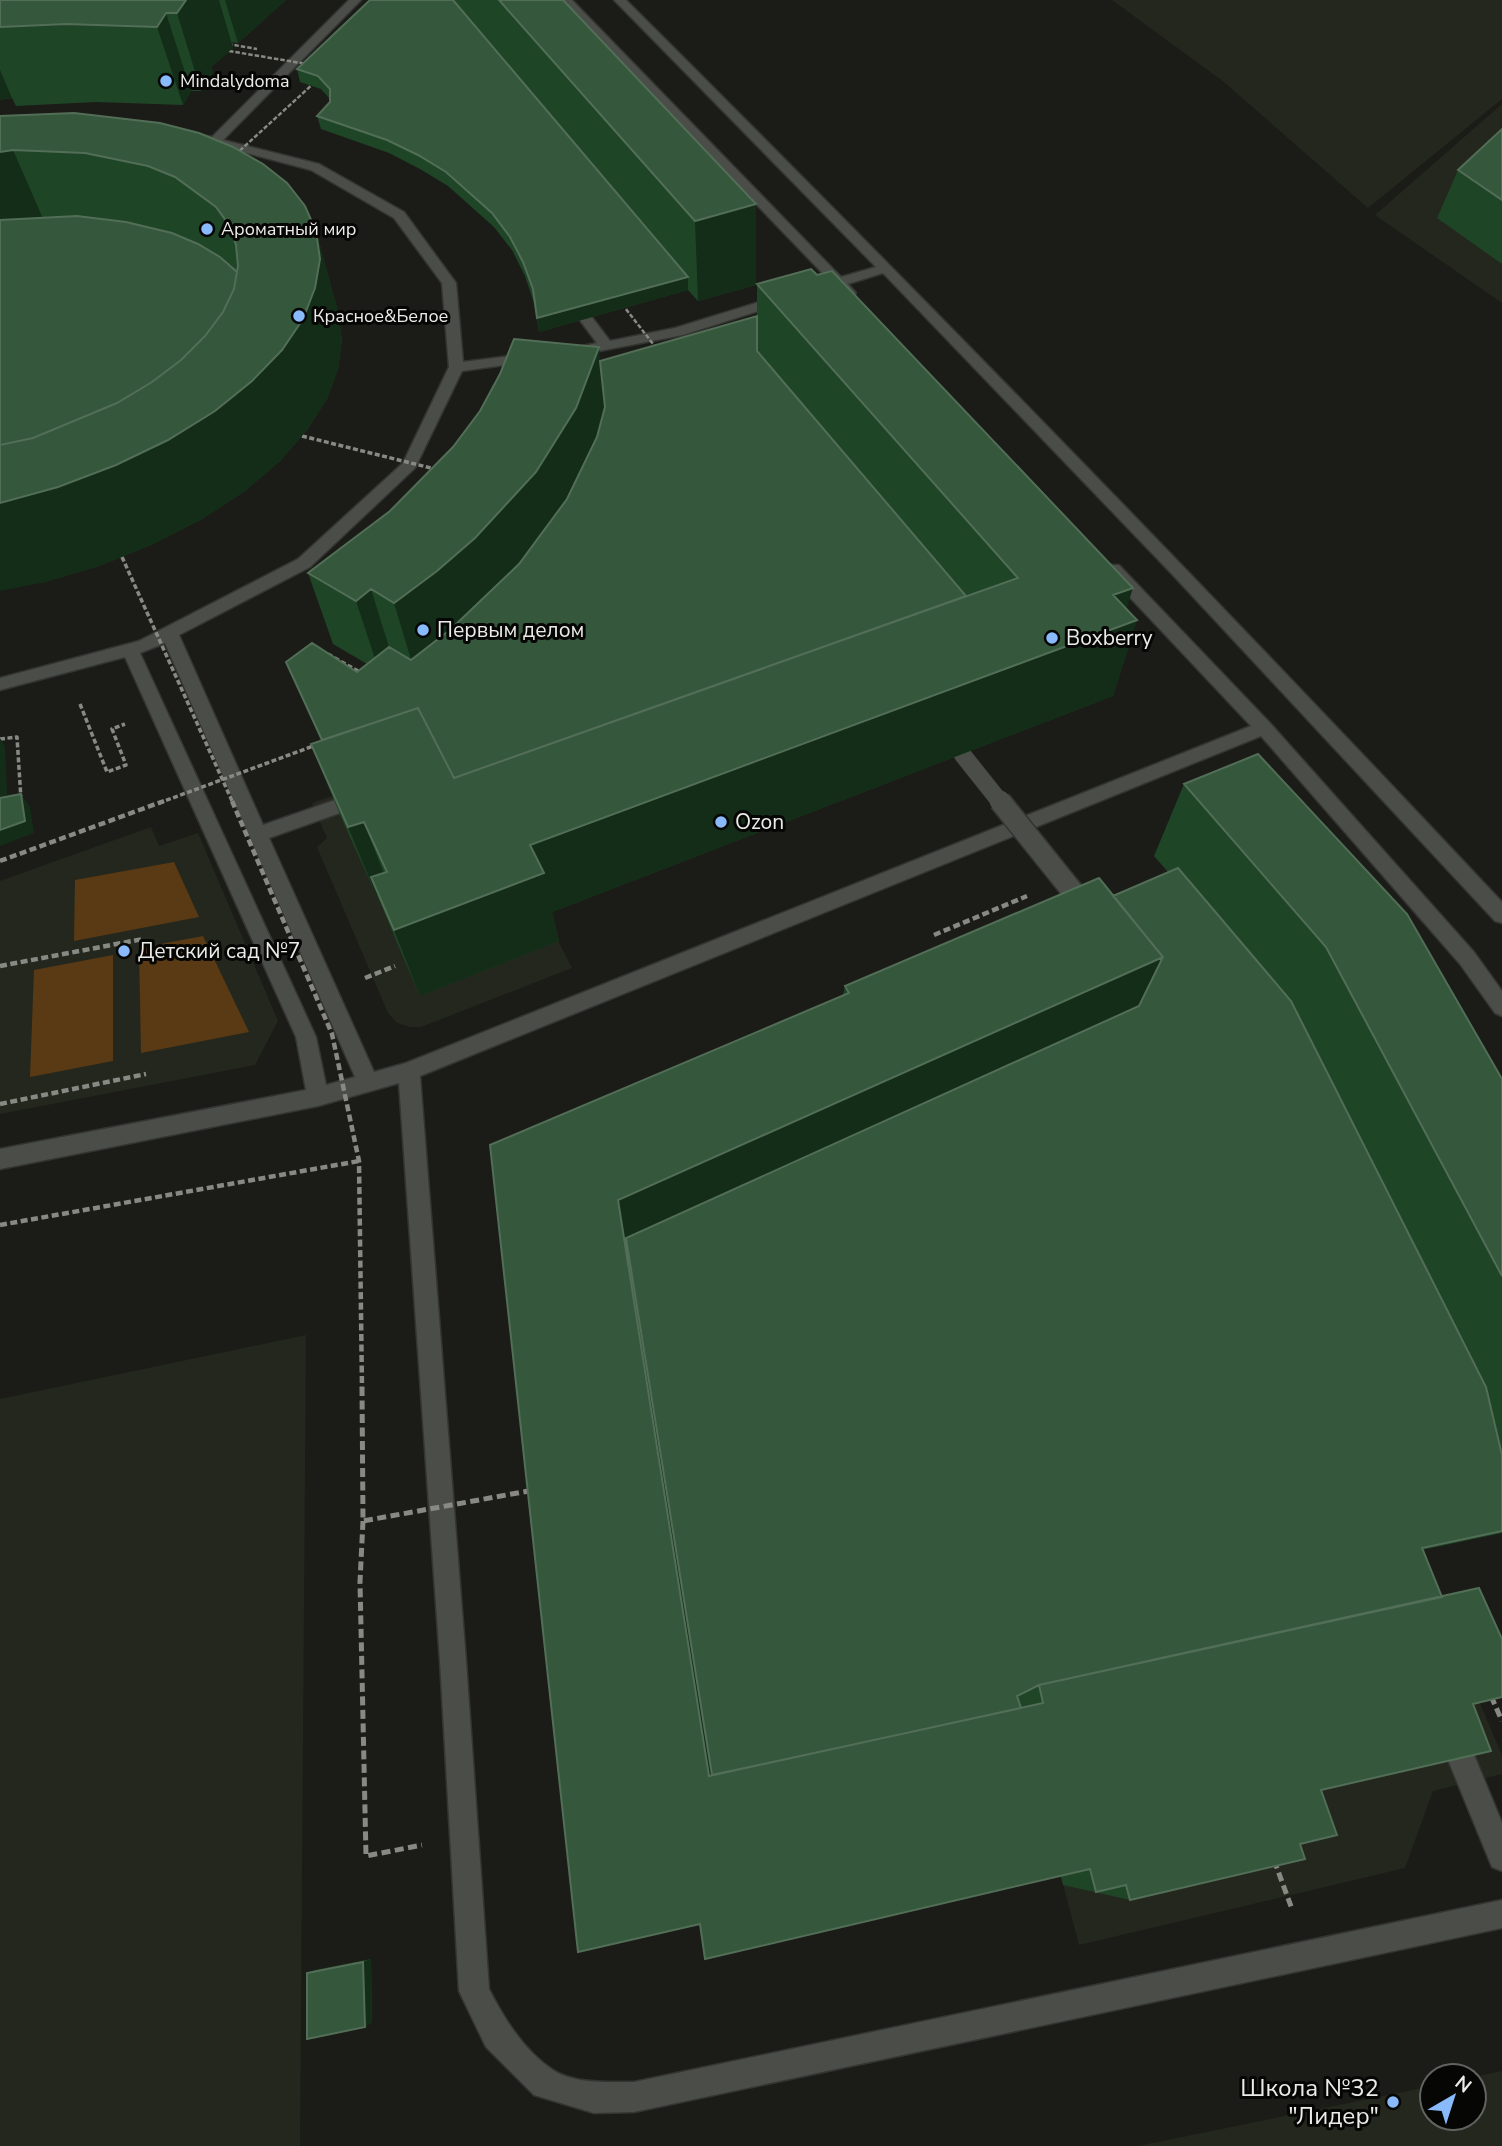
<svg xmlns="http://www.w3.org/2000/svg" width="1502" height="2146" viewBox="0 0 1502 2146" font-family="'Nunito Sans',sans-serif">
	<rect width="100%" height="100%" fill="#1b1c17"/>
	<path fill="#24271d" d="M1112,0H1502V99L1368,208L1224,82Z
		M1502,104V303L1375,215Z
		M438,759L545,915L572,968L421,1027H410L397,1023L388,1013L317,847L327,838L312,803Z
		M151,827L159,846L198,833L278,1021L255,1065L0,1114V881Z
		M306,1335L300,2146H0V1399Z
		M1478,1699L1502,1755V1774L1433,1791L1405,1868L1079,1945L1058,1865L1408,1715Z
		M1502,2071V2146H1138L1432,2086V2118H1474V2077Z"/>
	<path fill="#5a3a14" d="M174,862L199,917L74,941L75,880Z
		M203,936L249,1032L141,1053L139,948Z
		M113,955V1061L30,1077L34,970Z"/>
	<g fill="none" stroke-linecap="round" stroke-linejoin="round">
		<defs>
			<path id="service" d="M349,0H361L223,140L319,164L404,212L456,283L463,362L534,353L541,357L534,361L462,371L415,468L310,567L179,635L263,825L361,791L368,793L370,798L368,803L269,838L374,1072L406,1063L1251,726L1107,573L1105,569L1107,565H1119L1270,723L1474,952L1502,991V1016L1495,1013L1460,964L1261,736L420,1076L466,1661L489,1989C503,2017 525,2052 553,2070C574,2084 610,2082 634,2082L1502,1900V1928L634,2112L594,2113L534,2095L486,2047L459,1991L440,1661L399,1083L318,1106L0,1169V1149L306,1090L296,1037L125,657L0,690V678L139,641L298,559L403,463L449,367L442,283L394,218L311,170L189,138L195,134L212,137ZM165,643L355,1077L326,1085L316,1037L140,653Z
				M560,0H572L841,277L876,267L614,0H626C923,296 1215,596 1502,902V923L1495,921L1170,572L883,273L848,284L856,293L854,296H844L836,288H825L823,285L830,281Z
				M782,295L787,296V302L683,335L573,356L566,352L568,349L597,343L579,319L581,316H591L610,341L675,328Z
				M1451,1719L1461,1723L1502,1823V1871L1492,1867L1437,1733L1441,1723Z"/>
		</defs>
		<use href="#service" stroke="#343532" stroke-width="3"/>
		<path stroke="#888984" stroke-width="2.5" stroke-dasharray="4.5 2" stroke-linecap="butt" d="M228,44L257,49"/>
		<path stroke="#888984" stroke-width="3.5" stroke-dasharray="5 2.5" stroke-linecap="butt" d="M328,654L363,674
			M80,704L107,772L126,765L112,729L125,724
			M0,739L17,737L21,799"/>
		<path stroke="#888984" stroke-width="4.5" stroke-dasharray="7 3.5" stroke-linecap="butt" d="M934,935L1027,896
			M0,966L143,939
			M365,978L395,966
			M0,1104L146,1074
			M0,1225L359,1161"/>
		<path stroke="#888984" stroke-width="5" stroke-dasharray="9 4.5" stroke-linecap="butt" d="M363,1521L360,1582L366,1856L422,1845
			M1491,1696L1502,1721
			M1274,1860L1292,1909"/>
		<use href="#service" fill="#4b4d48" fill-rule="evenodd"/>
		<defs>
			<path id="service-bridge-far1" d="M962,754L1001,803"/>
			<path id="service-bridge" d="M1000,801L1090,913"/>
		</defs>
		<use href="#service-bridge-far1" stroke="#343532" stroke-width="18" stroke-linecap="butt"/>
		<use href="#service-bridge" stroke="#343532" stroke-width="24" stroke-linecap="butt"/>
		<path stroke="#888984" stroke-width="2.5" stroke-dasharray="4.5 2" stroke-linecap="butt" d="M229,51L307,64
			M235,155L314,83
			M622,304L657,349"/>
		<path stroke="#888984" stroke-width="3.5" stroke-dasharray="5 2.5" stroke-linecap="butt" d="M302,436L435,469
			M122,557L233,803
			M159,803L316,745"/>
		<path stroke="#888984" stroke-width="4.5" stroke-dasharray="7 3.5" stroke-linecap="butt" d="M232,801L332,1034L359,1161L362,1388
			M0,861L164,801"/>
		<path stroke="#888984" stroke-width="5" stroke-dasharray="9 4.5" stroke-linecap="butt" d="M362,1387L363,1521L534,1490"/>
		<use href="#service-bridge-far1" stroke="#4b4d48" stroke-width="17"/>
		<use href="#service-bridge" stroke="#4b4d48" stroke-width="21"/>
	</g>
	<path fill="#1f4527" d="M0,0H286L238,43L231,42L233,48L211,67L213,72L201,91H191L183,105L96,102L16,106L12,98L0,100Z
		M370,0H563L756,204V285L698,301L688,290L539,332L534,303L525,276L512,250L494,227L448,186L420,169L389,153L321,129L317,116L330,102V99L321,89L300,82L297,69Z
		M74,113L316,231L338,312L342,340L338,369L327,399L307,430L280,461L245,491L202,519L153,544L99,566L41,583L0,116Z
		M1502,129V264L1437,218L1458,170Z
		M757,284L1126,608L1137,620L1113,696L552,912L559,941L420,996L398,945L378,897H377L341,817L311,744L321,740L286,662L357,672L367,664L333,644L308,573L600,361L757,316Z
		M1184,784L1502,1079V1533L1422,1550L1473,1704L1321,1790L1300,1844L1130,1900L1063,1885L843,995L845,986L1113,896L1168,872L1154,856Z
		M371,1959L372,2023L307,1973L315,1970Z"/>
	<path fill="#142d18" d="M173,0H219L233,48L211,67L213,72L201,91Z
		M225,0H286L238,43Z
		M166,13L191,91L183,105L157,27Z
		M0,70L12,98L0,100Z
		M13,150L48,230L0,236V152Z
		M756,204V285L698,301L695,221Z
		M316,231L338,312L342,340L338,369L327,399L307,430L280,461L245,491L202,519L153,544L99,566L41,583L0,591V503Z
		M688,277V290L539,332L537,318Z
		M599,347L606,420L547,544L415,673L394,603Z
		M1133,588L1121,626L1137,620L1113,696L552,912L559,941L420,996L394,930L530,845L1113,595Z
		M371,589L393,660L379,671L356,601Z
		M0,738L5,746L8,812L0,801Z
		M21,794L30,807L34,833L0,846V830Z
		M364,822L391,892L371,877L378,897H377L348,827Z
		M1163,957L1134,1017L713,1781L709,1776L618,1200Z
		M371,1959L372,2023L365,2027L363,1962Z"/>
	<path fill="#35573c" stroke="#526e57" stroke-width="2" d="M0,0H186L177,13H166L157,27L66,24L0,27Z
		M370,0H453L688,277L537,318L533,289L523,262L510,237L492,213L446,172L418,155L387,140L317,116L330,102V89L318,76L297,69Z
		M499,0H563L756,204L695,221Z
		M74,113L160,123L199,133L233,147L263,164L287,183L305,206L316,231L320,259L315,288L303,319L282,350L252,381L215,411L168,440L116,465L58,487L0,503V445L33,438L117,403L152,382L181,360L205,336L223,312L234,289L238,266L236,245L229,225L216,207L175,177L148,166L85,153L13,150L0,152V116Z
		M1502,129V200L1458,170Z
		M77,216L126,222L172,233L198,244L220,257L237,272L234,289L223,312L205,336L181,360L152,382L117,403L33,438L0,445V220Z
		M811,269L817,275L832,271L1133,588L1113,595L1137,620L530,845L544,873L394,930L371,877L387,872L364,822L348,827L311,744L418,708L454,778L1018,578L757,284Z
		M757,316V351L966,596L454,778L418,708L322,740L286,662L312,643L357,672L389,647L411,660L451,629L519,564L567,499L597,437L605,407L600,361Z
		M514,339L599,347L576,408L536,472L475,538L437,571L394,603L371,589L356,601L308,573L390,511L453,447L480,411L500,374Z
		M1258,754L1407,914L1502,1079V1276L1326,947L1184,784Z
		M21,794L25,821L0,830V798Z
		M1178,868L1291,1001L1486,1387L1502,1455V1531L1422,1548L1442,1597L1039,1685L1017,1696L1021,1708L712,1775L626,1238L1139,1006L1163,957L1113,896Z
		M1099,878L1163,957L618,1200L709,1776L1043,1703L1039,1685L1479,1588L1502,1639V1697L1473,1704L1491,1751L1321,1790L1337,1835L1300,1844L1305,1859L1130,1900L1126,1885L1096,1892L1090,1869L705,1959L700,1924L578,1952L490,1145L849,993L845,986Z
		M363,1962L365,2027L307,2039V1973Z"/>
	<g fill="#89bafc" stroke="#060605" stroke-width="2.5">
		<circle cx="166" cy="81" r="7"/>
		<circle cx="207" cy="229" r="7"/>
		<circle cx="299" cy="316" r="7"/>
		<circle cx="423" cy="630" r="7"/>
		<circle cx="1052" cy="638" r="7"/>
		<circle cx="721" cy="822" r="7"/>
		<circle cx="124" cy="951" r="7"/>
		<circle cx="1393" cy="2102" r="7"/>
	</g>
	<g text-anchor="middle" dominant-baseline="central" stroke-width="6" stroke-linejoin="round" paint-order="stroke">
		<g font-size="18" fill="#ebece8" stroke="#060605" text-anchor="start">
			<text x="180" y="81">Mindalydoma</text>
			<text x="221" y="229">Ароматный мир</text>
			<text x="313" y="316">Красное&amp;Белое</text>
		</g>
		<g font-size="21" fill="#ebece8" stroke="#060605" text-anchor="start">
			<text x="437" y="630">Первым делом</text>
			<text x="1066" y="638">Boxberry</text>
			<text x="735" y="822">Ozon</text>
			<text x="138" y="951">Детский сад №7</text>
		</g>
		<g font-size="24" fill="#ebece8" stroke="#060605" text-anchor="end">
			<text x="1379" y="2088">Школа №32<tspan x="1379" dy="28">"Лидер"</tspan></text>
		</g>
	</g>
	<g transform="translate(1453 2097) rotate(39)"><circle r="33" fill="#060605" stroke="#626260" stroke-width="2"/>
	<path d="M0-5L12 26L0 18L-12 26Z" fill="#89bafc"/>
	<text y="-10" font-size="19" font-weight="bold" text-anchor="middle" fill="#ebece8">N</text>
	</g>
</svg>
